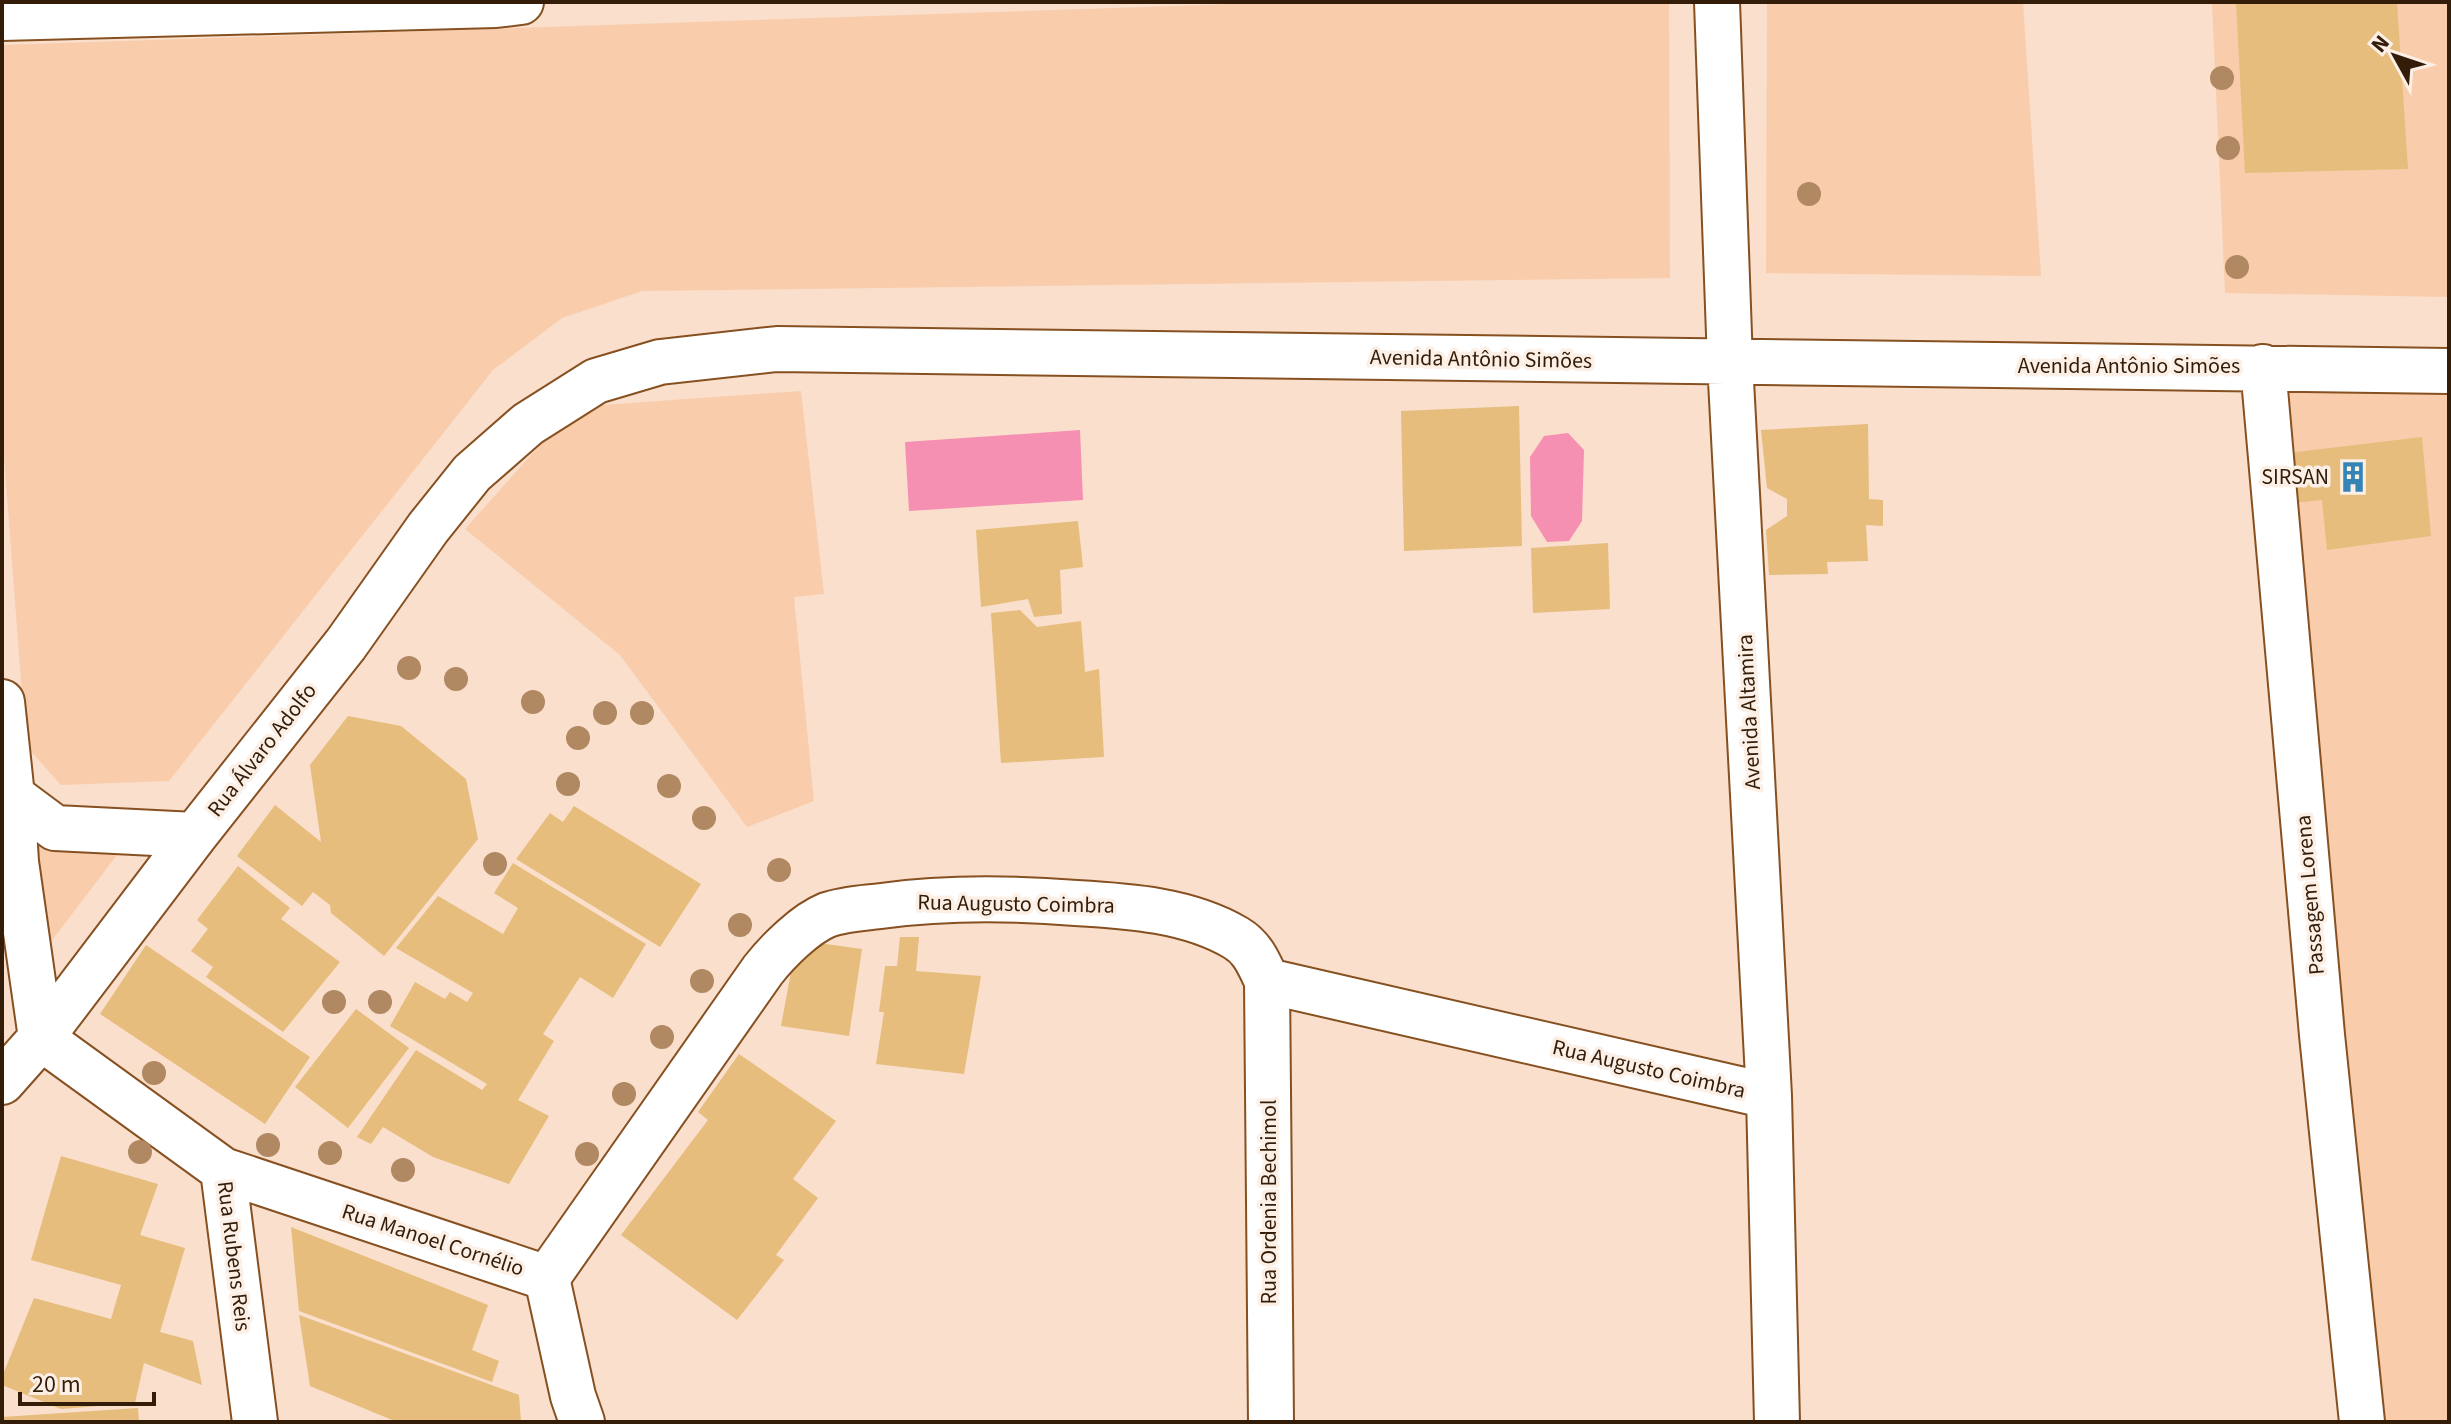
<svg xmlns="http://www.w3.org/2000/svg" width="2451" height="1424" viewBox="0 0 2451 1424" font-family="'Source Sans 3',sans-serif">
	<rect width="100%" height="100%" fill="#f9dfcc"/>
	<path fill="#f9ccab" d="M1297,2H1669L1670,278L642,291L562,318L493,370L169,781L61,785L26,746L2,430V45Z
		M1767,2H2023L2041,276L1766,273Z
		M2212,2H2449V297L2225,293Z
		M2260,368L2449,373V1422H2371Z
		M801,391L824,594L794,597L814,801L747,827L620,655L465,529L574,407Z
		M136,830L37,960L36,831Z"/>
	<path fill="#f590b2" d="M1080,430L1083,500L909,511L905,442Z
		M1568,433L1584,450L1582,521L1569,541L1547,542L1531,516L1530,457L1544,436Z"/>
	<path fill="#e6bd7c" d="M2236,2H2397L2408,169L2245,173Z
		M1519,406L1522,546L1404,551L1401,411Z
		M1868,424L1869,499L1883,500V526L1866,525L1868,561L1827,562L1828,574L1769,575L1766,530L1787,516V499L1767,488L1761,430Z
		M2422,437L2431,536L2327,550L2322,500L2283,504L2279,454Z
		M1078,521L1083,567L1060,570L1062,614L1034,617L1028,599L981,607L976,530Z
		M1608,543L1610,609L1533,613L1531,548Z
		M1020,610L1037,627L1081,621L1085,672L1099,669L1104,757L1001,763L991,613Z
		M348,716L401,726L466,779L478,839L384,956L331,913L330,905L313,892L302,906L237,856L275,805L321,842L310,765Z
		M574,806L701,884L660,947L516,859L550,813L563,822Z
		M513,863L646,944L613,998L580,977L543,1034L554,1041L518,1100L549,1116L509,1184L433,1157L383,1127L371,1144L357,1137L416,1050L482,1090L487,1084L390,1026L415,982L445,999L450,992L467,1002L473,993L396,948L438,896L503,934L518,908L494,893Z
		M238,866L290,908L281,919L340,962L283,1032L206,977L213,967L191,951L208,929L197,920Z
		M900,937H919L916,971L981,976L964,1074L876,1064L884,1012H879L885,966H897Z
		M797,940L862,949L849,1036L781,1026Z
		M146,945L310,1057L265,1124L100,1014Z
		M356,1009L409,1048L348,1128L295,1087Z
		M739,1054L836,1121L793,1179L818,1198L776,1255L784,1260L737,1320L621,1235L708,1120L698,1112Z
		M61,1156L158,1184L140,1235L185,1248L160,1332L193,1341L202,1385L144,1363L135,1403L61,1409L2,1385V1377L34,1298L111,1319L121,1285L31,1260Z
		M291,1227L488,1305L472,1350L499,1361L492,1382L299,1311Z
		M299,1315L519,1395L521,1422H397L310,1386Z
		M138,1408L139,1422H2V1417Z"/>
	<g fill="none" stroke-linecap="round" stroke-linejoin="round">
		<defs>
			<path id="street" d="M1717,2L1730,362L1769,1096L1777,1422
				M2,18L496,5L521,2
				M2263,367L2322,1035L2362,1422
				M2,702L12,796L16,862L41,1038L223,1170L255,1422
				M2,796H12L55,828L195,835
				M1267,981L1271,1422
				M2,1082L41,1038L195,835L346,644L428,528L472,473L528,424L596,381L660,362L777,349L2449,371
				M223,1170L547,1278
				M547,1278L763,970C778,951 805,924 827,915C844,909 864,908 881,906C946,897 1012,898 1076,903C1129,906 1189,910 1236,938C1253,948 1259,964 1267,981L1769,1096
				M547,1278L573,1396L582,1422"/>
		</defs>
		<use href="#street" stroke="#865020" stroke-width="48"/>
		<use href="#street" stroke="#fff" stroke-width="44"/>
	</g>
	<g fill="#b08862">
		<circle cx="2222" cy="78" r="12"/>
		<circle cx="2228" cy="148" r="12"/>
		<circle cx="1809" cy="194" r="12"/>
		<circle cx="2237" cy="267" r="12"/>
		<circle cx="409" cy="668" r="12"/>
		<circle cx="456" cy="679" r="12"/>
		<circle cx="533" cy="702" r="12"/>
		<circle cx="605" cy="713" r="12"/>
		<circle cx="642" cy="713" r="12"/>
		<circle cx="578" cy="738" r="12"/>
		<circle cx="568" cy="784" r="12"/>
		<circle cx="669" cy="786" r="12"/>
		<circle cx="704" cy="818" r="12"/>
		<circle cx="495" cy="864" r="12"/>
		<circle cx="779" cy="870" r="12"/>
		<circle cx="740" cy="925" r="12"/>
		<circle cx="702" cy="981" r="12"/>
		<circle cx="334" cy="1002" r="12"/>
		<circle cx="380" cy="1002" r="12"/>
		<circle cx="662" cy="1037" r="12"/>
		<circle cx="154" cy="1073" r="12"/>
		<circle cx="624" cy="1094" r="12"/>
		<circle cx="268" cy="1145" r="12"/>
		<circle cx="140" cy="1152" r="12"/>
		<circle cx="330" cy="1153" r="12"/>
		<circle cx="587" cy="1154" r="12"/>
		<circle cx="403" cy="1170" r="12"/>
	</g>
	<defs>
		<symbol id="building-bare" viewBox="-9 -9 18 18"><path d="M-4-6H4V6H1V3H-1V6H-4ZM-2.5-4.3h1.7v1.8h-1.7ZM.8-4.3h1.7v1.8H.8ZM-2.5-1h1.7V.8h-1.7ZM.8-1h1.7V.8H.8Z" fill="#3485b6" stroke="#fcefe6" stroke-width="2.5" paint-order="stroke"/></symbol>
	</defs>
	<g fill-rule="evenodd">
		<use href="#building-bare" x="2331" y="455" width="44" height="44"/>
	</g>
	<g text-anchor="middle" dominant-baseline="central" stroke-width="7" stroke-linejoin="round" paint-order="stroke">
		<g font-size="22" fill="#331c08" stroke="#fcefe6">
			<text transform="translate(1481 359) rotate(1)">Avenida Antônio Simões</text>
			<text x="2129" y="366">Avenida Antônio Simões</text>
			<text transform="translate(1749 712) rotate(-93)">Avenida Altamira</text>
			<text transform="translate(262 750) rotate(-52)">Rua Álvaro Adolfo</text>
			<text transform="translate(2310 895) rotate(-95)">Passagem Lorena</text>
			<text transform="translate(1016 904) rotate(1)">Rua Augusto Coimbra</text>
			<text transform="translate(1649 1069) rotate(13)">Rua Augusto Coimbra</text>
			<text transform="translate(1269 1202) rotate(-90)">Rua Ordenia Bechimol</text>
			<text transform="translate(433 1240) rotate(18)">Rua Manoel Cornélio</text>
			<text transform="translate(234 1256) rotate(83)">Rua Rubens Reis</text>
		</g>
		<g font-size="22" fill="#331c08" stroke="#fcefe6" text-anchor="end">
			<text x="2329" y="477">SIRSAN</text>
		</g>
	</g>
	<rect width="2451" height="1424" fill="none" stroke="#331c08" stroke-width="8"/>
	<g transform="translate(2395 56) rotate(310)" stroke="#fcefe6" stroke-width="6" paint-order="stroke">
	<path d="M0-6L14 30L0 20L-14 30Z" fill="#331c08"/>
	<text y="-12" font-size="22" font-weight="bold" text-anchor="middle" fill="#331c08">N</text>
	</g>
	<path d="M20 1392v12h134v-12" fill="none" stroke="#331c08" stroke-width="4"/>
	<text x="32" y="1392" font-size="24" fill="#331c08" stroke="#fcefe6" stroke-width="6" paint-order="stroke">20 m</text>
</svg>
